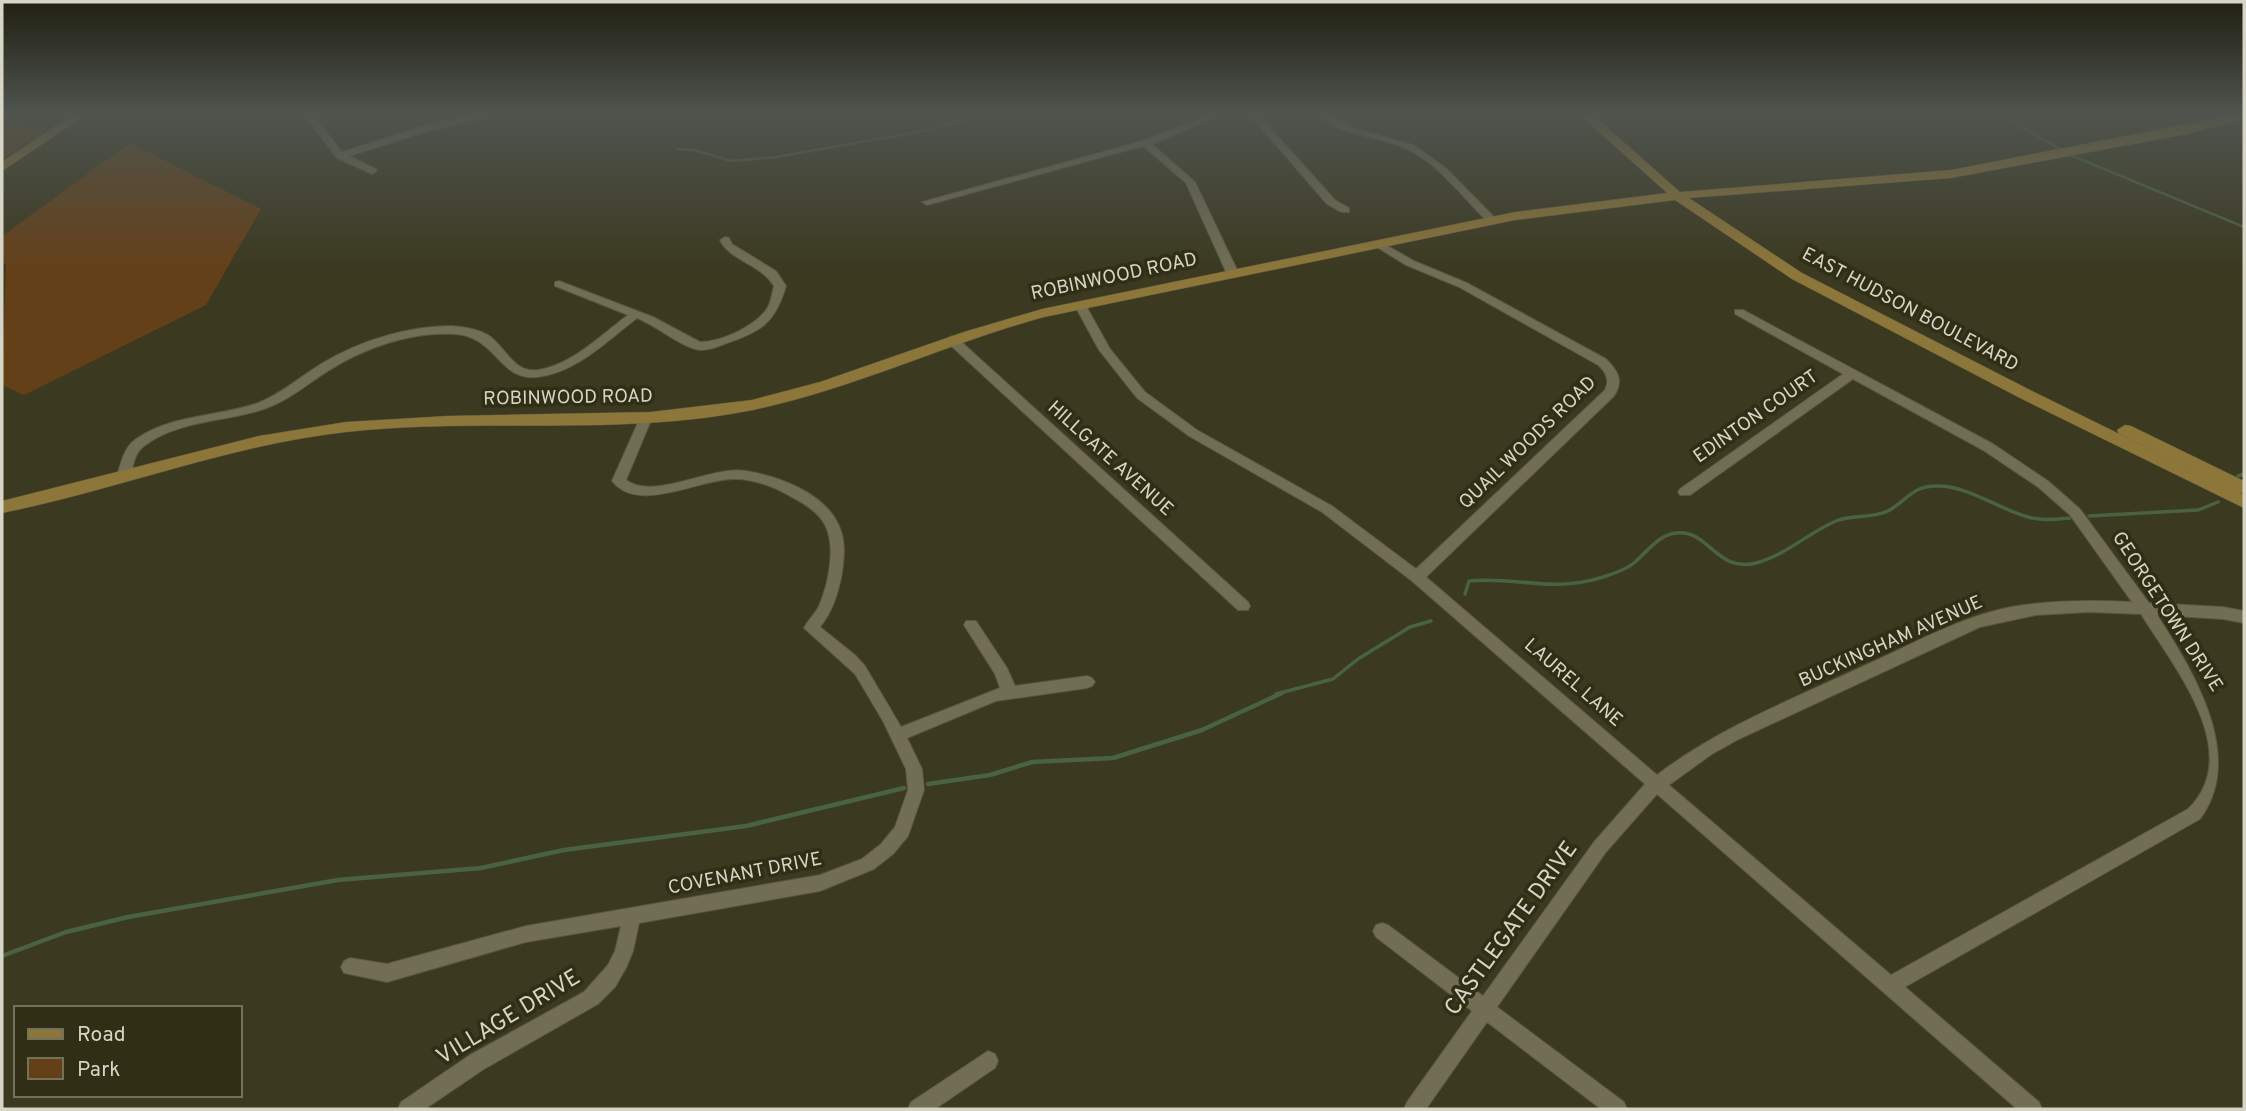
<svg xmlns="http://www.w3.org/2000/svg" width="2246" height="1111" viewBox="0 0 2246 1111" font-family="Overpass,sans-serif">
	<rect width="100%" height="100%" fill="#3b3920"/>
	<path fill="#644019" d="M2,122L50,128L2,160Z
		M130,143L261,209L206,305L24,395L2,385L6,264L2,263V236Z"/>
	<g fill="none" stroke-linecap="round" stroke-linejoin="round">
		<path stroke="#486242" stroke-width="2.5" d="M1997,113L2062,150
			M676,149L694,150L731,161L776,157L917,132L989,113
			M2068,154L2244,227"/>
		<path stroke="#486242" stroke-width="3.5" d="M2238,476L2244,474
			M2089,516L2198,510L2218,502
			M1465,594L1469,581C1517,576 1549,593 1600,578C1612,574 1624,571 1634,563C1647,552 1658,535 1676,533C1709,529 1716,573 1756,563C1786,555 1808,533 1836,521C1852,514 1872,519 1888,511C1907,501 1912,485 1938,486C1969,486 1998,509 2028,517C2042,521 2056,519 2070,518
			M1276,694L1333,679L1358,659L1410,627L1431,621"/>
		<path stroke="#486242" stroke-width="4.5" d="M928,784L990,775L1032,762L1113,758L1202,730L1282,693
			M2,956L66,932L128,917L338,880L481,868L564,850L746,826L904,788"/>
		<defs>
			<path id="minor" d="M303,113H312L342,152C394,136 449,113 504,113L428,131L349,156L376,169L377,171L372,174L337,158Z
				M1213,113H1226L1152,144L1195,182L1239,274L1237,276L1233,277L1227,274L1186,183L1143,146L931,204L927,205L922,202L1142,141Z
				M1248,113H1257L1335,200L1349,208V212H1341L1327,204Z
				M1316,113H1326L1356,129L1414,145L1447,169L1497,220L1496,222H1488C1463,198 1439,164 1407,149C1377,134 1341,138 1316,113Z
				M725,237L729,238L732,244L776,271L786,286C775,323 762,331 727,343C717,347 706,352 695,349C675,343 657,326 637,318C607,341 577,372 538,377C498,382 497,335 453,334C410,332 364,348 328,371C307,384 288,401 264,409C225,422 178,420 144,446C133,454 134,468 129,479H119L117,476C121,463 124,447 136,439C172,414 218,417 258,403C281,394 300,377 321,364C359,341 407,326 452,326C464,327 478,329 488,335C506,347 513,373 538,370C572,365 601,335 628,315L555,286V282L559,281L653,317L700,342C721,342 757,326 768,307C771,301 772,293 774,286C761,264 730,261 720,240Z
				M1379,241L1414,261L1467,283L1606,359C1618,371 1624,381 1614,396L1426,577L1657,775C1721,726 1796,698 1868,664C1915,643 1960,617 2011,607C2051,600 2092,600 2132,602L2070,515L2038,487L1983,450L1853,379L1690,495H1680L1678,492L1680,489L1843,374L1735,314V310H1743L1993,444L2048,481L2080,509L2149,603L2223,607L2244,611V623L2223,619L2157,615C2194,672 2246,757 2200,819L1905,987L2039,1102L2042,1109H2017L1657,794L1606,852L1497,1007L1624,1102L1627,1109H1601L1487,1022L1426,1109H1404L1407,1102L1472,1011L1376,937L1373,931L1376,925L1382,923L1388,925L1483,996L1594,842L1645,784L1412,581L1322,512L1189,436L1137,398L1099,350L1075,306L1077,304H1085L1110,349L1145,392L1197,430L1332,506L1416,569L1605,390C1610,380 1606,372 1598,365L1459,287L1406,265L1375,246V242ZM2089,612L2141,614C2173,666 2246,753 2188,809L1891,975L1669,785L1712,754L1739,739L1980,627L2036,615Z
				M952,336L956,337L1248,602L1250,606L1248,610H1238L948,343L946,340Z
				M646,414L652,418L626,480C655,501 711,465 746,471C778,476 825,493 839,526C846,541 844,558 842,573C838,593 833,611 820,627L855,655L865,666L901,727L1000,688L995,674L964,625L966,621H976L1007,668L1015,686L1087,676L1092,678L1095,682L1092,686L1087,688L996,701L907,738L922,769L924,790L908,836L893,854L874,869L820,891L639,923L633,951L626,968L615,987L598,1004L484,1069L425,1109H398L401,1102L470,1055L584,992L608,965L615,951L621,926L526,942L387,982L344,973L341,967L344,961L350,958L387,964L526,926L820,875L862,859L881,844L895,827L908,790L906,769L883,721L855,674L804,628C808,620 815,614 819,606C828,585 836,549 826,527C820,513 804,503 790,496C774,487 754,479 735,479C700,478 639,515 612,481L640,418Z
				M988,1051L995,1054L998,1061L995,1068L935,1109H908L911,1102Z"/>
			<path id="major" d="M75,113H89L2,171V162Z
				M1578,113H1591L1680,192L1951,170L2244,113V119L2187,134L1951,178L1689,198L1802,273L2030,390L2225,486L2119,434L2117,430L2125,425L2131,426L2244,481V494L2238,492L2244,495V508L2020,398L1792,279L1675,200L1515,220L1044,317C946,344 853,389 753,410C619,437 481,417 346,432C229,445 117,490 2,513V501L259,436L346,422L448,416L651,412L752,400L820,382L964,332L1042,309L1515,212L1667,193Z"/>
		</defs>
		<use href="#minor" stroke="#585640" stroke-width="2"/>
		<use href="#major" stroke="#585640" stroke-width="1"/>
		<use href="#minor" fill="#716e54" fill-rule="evenodd"/>
		<use href="#major" fill="#8d7639" fill-rule="evenodd"/>
	</g>
	<linearGradient id="sky" x2="0" y2="1"><stop stop-color="#201f12"/><stop offset="0.42" stop-color="#4f544e"/><stop offset="1" stop-color="#4f544e" stop-opacity="0"/></linearGradient>
	<rect width="2246" height="269" fill="url(#sky)"/>
	<g text-anchor="middle" dominant-baseline="central" stroke-width="7" stroke-linejoin="round" paint-order="stroke">
		<g font-size="19" fill="#d6d5c6" stroke="#312e16">
			<text transform="translate(1114 277) rotate(-12)">ROBINWOOD ROAD</text>
			<text transform="translate(1910 310) rotate(28)">EAST HUDSON BOULEVARD</text>
			<text transform="translate(568 398) rotate(-1)">ROBINWOOD ROAD</text>
			<text transform="translate(1756 417) rotate(-35)">EDINTON COURT</text>
			<text transform="translate(1528 443) rotate(-44)">QUAIL WOODS ROAD</text>
			<text transform="translate(1110 459) rotate(42)">HILLGATE AVENUE</text>
			<text transform="translate(2167 612) rotate(57)">GEORGETOWN DRIVE</text>
			<text transform="translate(1891 642) rotate(-24)">BUCKINGHAM AVENUE</text>
			<text transform="translate(1573 683) rotate(41)">LAUREL LANE</text>
			<text transform="translate(745 874) rotate(-11)">COVENANT DRIVE</text>
		</g>
		<g font-size="23" fill="#d6d5c6" stroke="#312e16">
			<text transform="translate(1512 929) rotate(-54)">CASTLEGATE DRIVE</text>
			<text transform="translate(509 1018) rotate(-31)">VILLAGE DRIVE</text>
		</g>
	</g>
	<rect width="2246" height="1111" fill="none" stroke="#d6d5c6" stroke-width="7"/>
	<rect x="14" y="1006" width="228" height="91" fill="#312e16" stroke="#73715c" stroke-width="2"/>
	<rect x="28" y="1029" width="35" height="10" fill="#8d7639" stroke="#73715c" stroke-width="2"/>
	<text x="77" y="1041" font-size="21" fill="#d6d5c6">Road</text>
	<rect x="28" y="1058" width="35" height="21" fill="#644019" stroke="#73715c" stroke-width="2"/>
	<text x="77" y="1076" font-size="21" fill="#d6d5c6">Park</text>
</svg>
